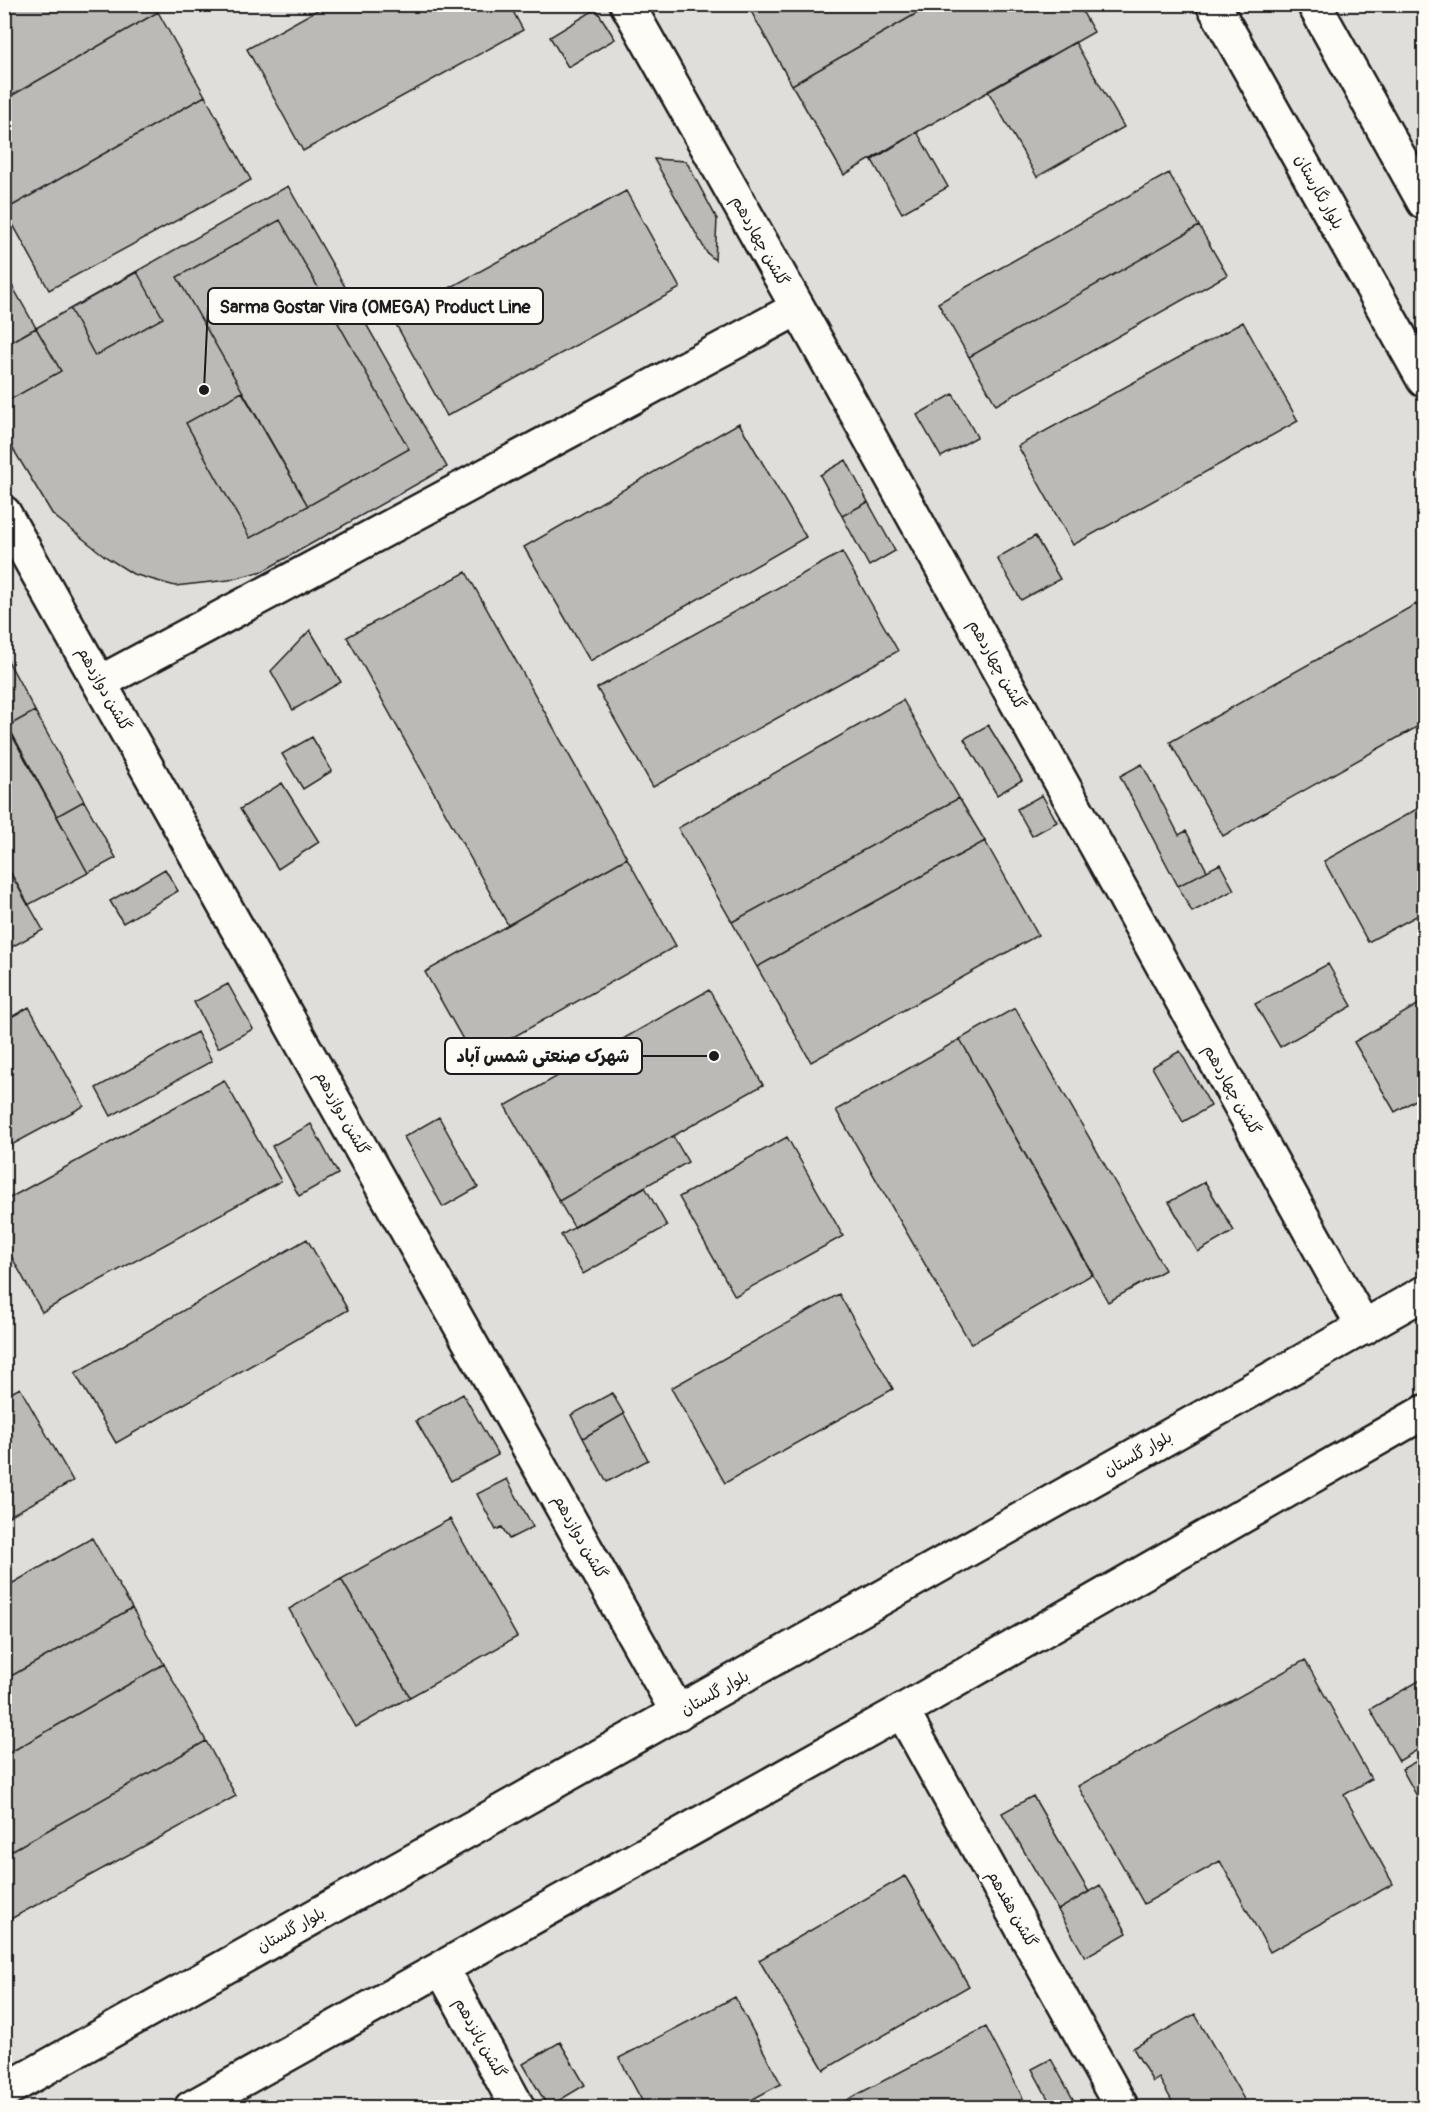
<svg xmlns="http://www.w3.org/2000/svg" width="1429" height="2112" viewBox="0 0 1429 2112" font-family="Pangolin,'Playpen Sans Arabic',sans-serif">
	<rect width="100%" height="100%" fill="#f0eeea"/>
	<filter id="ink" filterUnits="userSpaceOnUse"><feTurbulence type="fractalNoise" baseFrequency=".0167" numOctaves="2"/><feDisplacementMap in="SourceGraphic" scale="12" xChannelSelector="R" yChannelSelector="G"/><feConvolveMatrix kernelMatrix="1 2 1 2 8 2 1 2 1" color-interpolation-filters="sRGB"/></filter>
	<g filter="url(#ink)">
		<path fill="#e0deda" d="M5,5H1424V2107H5Z"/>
		<path fill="#bbbab6" stroke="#1c1c1c" stroke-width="1.5" d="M12,4H154L158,12L4,100V9Z
			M328,4H509L523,30L303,151L247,49Z
			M747,4H933L792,85Z
			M933,4H1078L1094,32L917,132L844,175L792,85Z
			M596,9L615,39L568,67L550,37Z
			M158,12L205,96L5,210L4,100Z
			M1075,42L1124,127L1037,177L988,91Z
			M205,96L251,180L49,290L5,210Z
			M917,132L948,187L902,213L872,160Z
			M654,159L686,161L717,219L715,260L707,253Z
			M1169,173L1199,226L969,357L938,303Z
			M288,186L447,467L263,571L229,580L175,586L133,574L106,557L53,515L4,434V346Z
			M626,191L680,288L447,416L393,319Z
			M280,220L409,449L308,506L177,277Z
			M1199,226L1227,275L996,405L969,357Z
			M137,272L163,318L95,356L70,309Z
			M10,282L36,328L4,345V285Z
			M1243,322L1298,421L1073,545L1018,446Z
			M36,328L61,371L4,403V345Z
			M242,392L308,506L250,538L186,423Z
			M953,394L977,437L941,457L917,415Z
			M739,423L806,537L590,661L524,547Z
			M846,460L868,502L842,516L820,475Z
			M868,502L895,551L869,566L842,516Z
			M1035,536L1060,579L1021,600L997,558Z
			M842,552L898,651L653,787L597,688Z
			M466,572L627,858L508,925L347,637Z
			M1416,604L1424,620V723L1223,836L1170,742Z
			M310,630L341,682L293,710L271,671Z
			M6,657L35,711L8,726L4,721Z
			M903,700L959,798L732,922L678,828Z
			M35,711L84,801L57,816L8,726Z
			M4,721L88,873L28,905L4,861Z
			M988,725L1022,780L997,795L964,739Z
			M312,737L332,771L303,789L282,754Z
			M1142,764L1179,835L1186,831L1207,871L1178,886L1120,776Z
			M282,783L319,842L278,869L240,809Z
			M1042,795L1057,822L1032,836L1017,809Z
			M959,798L985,841L757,967L732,922Z
			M84,801L116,858L88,873L57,816Z
			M1424,805V912L1368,942L1324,861Z
			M985,841L1038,935L811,1062L757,967Z
			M627,858L676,946L474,1059L425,972Z
			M4,861L43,930L4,951Z
			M1220,864L1234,890L1192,912L1178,886Z
			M165,869L178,891L123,923L110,901Z
			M1328,964L1352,1006L1280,1047L1255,1004Z
			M228,984L253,1029L218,1048L194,1002Z
			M709,990L763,1085L559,1201L505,1106Z
			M1424,1001V1095L1395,1112L1354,1042Z
			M29,1007L84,1106L4,1149V1021Z
			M1015,1008L1165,1270L1108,1302L960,1039Z
			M197,1032L212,1061L111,1116L96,1088Z
			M960,1039L1093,1274L971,1344L836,1110Z
			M1180,1051L1211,1106L1183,1122L1152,1067Z
			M224,1080L281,1181L42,1312L4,1243V1201Z
			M439,1117L478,1187L443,1207L404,1137Z
			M311,1124L338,1174L299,1196L272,1146Z
			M673,1136L688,1162L574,1227L559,1201Z
			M787,1137L843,1236L735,1296L679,1197Z
			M1205,1182L1234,1231L1198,1252L1169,1202Z
			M645,1187L667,1226L583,1274L561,1235Z
			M307,1239L348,1310L116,1443L75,1373Z
			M839,1294L893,1389L725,1483L671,1388Z
			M20,1388L73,1481L4,1519V1397Z
			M612,1393L624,1414L583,1438L571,1415Z
			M463,1394L498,1455L451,1481L416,1421Z
			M624,1414L648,1460L607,1482L583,1438Z
			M507,1479L533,1527L509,1539L502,1527L496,1530L477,1494Z
			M450,1519L517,1637L410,1697L341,1579Z
			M92,1538L132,1608L4,1680V1588Z
			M341,1579L410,1697L356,1727L289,1609Z
			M132,1608L164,1664L4,1756V1680Z
			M1305,1660L1371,1779L1344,1795L1393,1884L1270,1952L1220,1861L1144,1904L1078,1786Z
			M164,1664L206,1741L4,1855V1756Z
			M1424,1678V1746L1399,1761L1370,1709Z
			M206,1741L236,1796L7,1921L4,1916V1855Z
			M1424,1757V1809L1402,1769Z
			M1033,1796L1089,1892L1058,1910L1002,1813Z
			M905,1876L969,1986L824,2070L759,1960Z
			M1100,1885L1127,1933L1085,1957L1058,1910Z
			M735,1997L781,2084L736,2108H646L619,2058Z
			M1195,2014L1249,2108H1176L1159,2078L1153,2082L1133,2048Z
			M986,2027L1027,2106L844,2108L841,2103Z
			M560,2042L585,2085L548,2107L523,2064Z
			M1051,2059L1073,2099L1057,2108H1053L1032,2069Z
			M1073,2099L1078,2108H1057Z"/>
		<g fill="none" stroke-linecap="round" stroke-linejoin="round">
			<defs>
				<path id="minor" d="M627,4L798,308L1364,1328
					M4,513L678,1713
					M101,682L798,308
					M902,1711L1122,2108
					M442,1969L518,2108"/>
				<path id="tertiary" d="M1213,4L1424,380
					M1314,4L1424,202
					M4,2091L1424,1293
					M191,2108L902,1711L1424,1412"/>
			</defs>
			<use href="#minor" stroke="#1c1c1c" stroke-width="38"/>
			<use href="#tertiary" stroke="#1c1c1c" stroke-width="38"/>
			<use href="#minor" stroke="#fdfcf7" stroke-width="33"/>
			<use href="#tertiary" stroke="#fdfcf7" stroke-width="33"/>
		</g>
	</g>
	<g text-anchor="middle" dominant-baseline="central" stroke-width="6" stroke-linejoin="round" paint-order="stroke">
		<g font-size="16" fill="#1c1c1c" stroke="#fdfcf7">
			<text transform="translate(1319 192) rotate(61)">بلوار نگارستان</text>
			<text transform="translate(760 241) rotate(61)">گلشن چهاردهم</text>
			<text transform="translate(997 665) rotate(61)">گلشن چهاردهم</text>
			<text transform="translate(104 689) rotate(61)">گلشن دوازدهم</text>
			<text transform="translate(1232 1090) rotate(61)">گلشن چهاردهم</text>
			<text transform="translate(342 1113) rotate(61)">گلشن دوازدهم</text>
			<text transform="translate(1138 1454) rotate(-29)">بلوار گلستان</text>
			<text transform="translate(580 1537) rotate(61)">گلشن دوازدهم</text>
			<text transform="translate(715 1693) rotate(-29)">بلوار گلستان</text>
			<text transform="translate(1012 1909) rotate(61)">گلشن هفدهم</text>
			<text transform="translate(291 1930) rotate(-29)">بلوار گلستان</text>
			<text transform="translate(480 2038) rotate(61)">گلشن پانزدهم</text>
		</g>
	</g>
	<path fill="none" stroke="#1c1c1c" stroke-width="2" d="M204 390L208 306M714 1056L642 1056"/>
	<g fill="#1c1c1c" stroke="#fdfcf7" stroke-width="2">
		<circle cx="204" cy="390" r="6"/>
		<circle cx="714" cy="1056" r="6"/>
	</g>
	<g fill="#fdfcf7" stroke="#1c1c1c" stroke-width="2">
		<rect x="208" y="288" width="335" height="36" rx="6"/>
		<rect x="445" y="1038" width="197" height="36" rx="6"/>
	</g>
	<g font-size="18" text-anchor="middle" font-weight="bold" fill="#1c1c1c">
		<text x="375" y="313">Sarma Gostar Vira (OMEGA) Product Line</text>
		<text x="543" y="1062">شهرک صنعتی شمس آباد</text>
	</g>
	<rect width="1429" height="2112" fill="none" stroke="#fdfcf7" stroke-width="24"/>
	<rect x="12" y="12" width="1405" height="2088" fill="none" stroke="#1c1c1c" stroke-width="2" filter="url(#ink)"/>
</svg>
